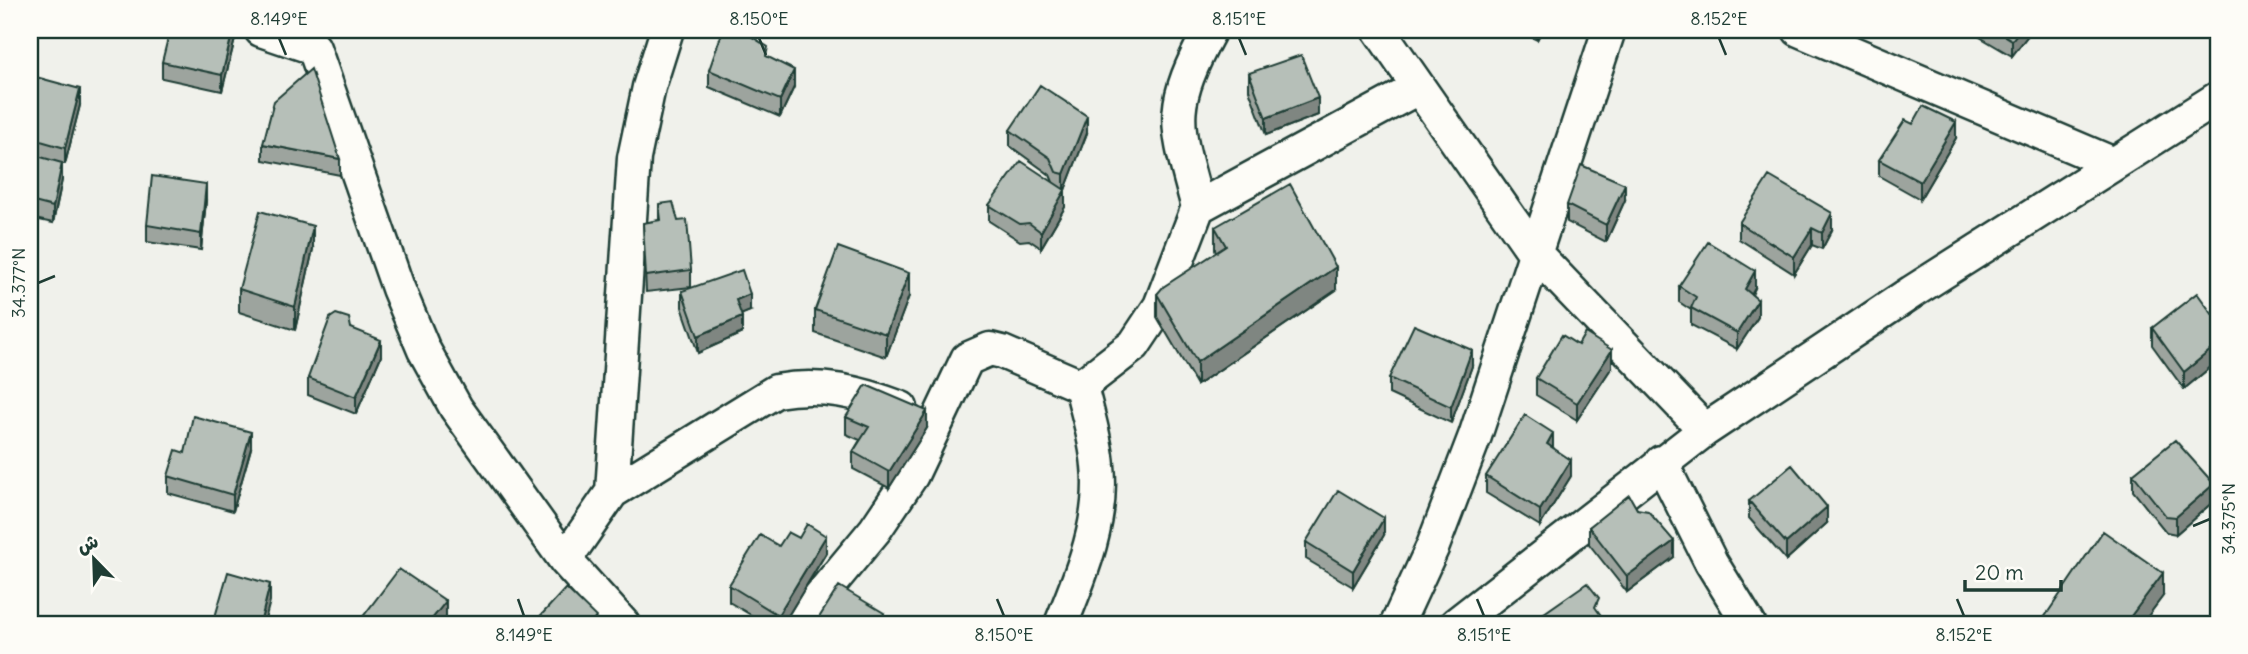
<svg xmlns="http://www.w3.org/2000/svg" width="2248" height="654" viewBox="0 0 2248 654" font-family="Delius,'Playpen Sans Arabic',sans-serif">
	<rect width="100%" height="100%" fill="#f0f1eb"/>
	<filter id="ink" filterUnits="userSpaceOnUse"><feTurbulence type="fractalNoise" baseFrequency=".0143" numOctaves="2"/><feDisplacementMap in="SourceGraphic" scale="14" xChannelSelector="R" yChannelSelector="G"/><feConvolveMatrix kernelMatrix="1 2 1 2 8 2 1 2 1" color-interpolation-filters="sRGB"/></filter>
	<g filter="url(#ink)">
		<g fill="none" stroke-linecap="round" stroke-linejoin="round">
			<defs>
				<path id="street" d="M261,30L314,48L398,288L424,350L456,408L565,560L623,624
					M1379,30L1533,251L1705,430
					M1799,30L2114,164
					M1198,207C1175,122 1167,110 1210,30
					M1661,462L1711,562L1749,624
					M612,492L634,158L649,87L667,30
					M565,560L612,492L776,391C822,383 859,392 901,408
					M797,624L875,530L912,475L967,359L990,349L1002,352L1081,386L1134,345L1160,306L1198,207L1418,88
					M1061,624C1081,575 1104,521 1098,466C1096,439 1087,412 1081,386
					M1397,624L1433,546L1475,436L1609,30
					M1456,624L1705,430L1912,292L2218,98"/>
			</defs>
			<use href="#street" stroke="#1f3d34" stroke-width="37"/>
			<use href="#street" stroke="#fdfcf7" stroke-width="32"/>
		</g>
		<path fill="#9da49e" stroke="#1f3d34" stroke-width="2" d="M235,30V39L222,91L162,78V62Z
			M1516,30H1542L1537,40Z
			M1968,30H2032L2012,56Z
			M768,58L794,87L780,117L709,87V70Z
			M1249,73L1318,115L1266,135L1249,90Z
			M30,96L80,105L65,164H62V180L53,223L30,218Z
			M1913,124L1956,138L1920,199L1879,176V160Z
			M1010,130L1087,133L1065,190V207L1041,248L1029,240L1020,241L989,221V205L1053,182L1050,175L1010,146Z
			M263,144L340,159V175L263,160Z
			M1625,200L1606,242L1567,222V205Z
			M206,201L201,250L147,242V225Z
			M659,204L691,270V287L646,292L643,223L659,220Z
			M1739,223L1832,230L1822,249L1812,245L1794,274L1739,239Z
			M1215,227L1336,290L1197,385L1157,317V294L1216,253L1215,250Z
			M313,249L295,330L239,312V289Z
			M1679,286L1755,288L1752,295L1758,317L1737,349L1691,325V310L1679,302Z
			M682,291L750,311L741,314L742,333L698,353L682,307Z
			M909,296L886,357L815,333V310Z
			M2218,322V361L2184,389L2152,345V328Z
			M351,328L381,356L356,414L308,395V378Z
			M1578,345L1612,367L1577,420L1536,395V378Z
			M1472,366L1451,423L1389,394V378Z
			M846,417L927,428L889,488L853,469V452L860,440L846,434Z
			M1553,447L1571,476L1540,526L1486,493V476Z
			M251,448L233,511L168,493V476L185,453Z
			M2133,474L2214,501L2176,534L2166,532L2133,491Z
			M1749,501L1827,523L1786,560L1749,518Z
			M1637,509L1674,557L1627,592L1589,544V527Z
			M1384,535L1353,587L1306,559V542Z
			M799,538L826,553L783,624H766L729,602V585L779,546Z
			M2163,596L2142,624H2044V618Z"/>
		<path fill="#7f8681" stroke="#1f3d34" stroke-width="2" d="M233,30H235V39L222,91V75Z
			M1537,30H1542L1537,40Z
			M2020,30H2032L2012,56V40Z
			M794,70V87L780,117V100Z
			M80,89V105L65,164V148Z
			M1318,98V115L1266,135V118Z
			M1087,116V133L1065,190V207L1041,248V232L1064,191V174Z
			M1956,122V138L1920,199V182Z
			M62,163V180L53,223V207Z
			M206,184V201L201,250V234Z
			M1625,184V200L1606,242V225Z
			M1832,213V230L1822,249V233Z
			M313,226V249L295,330V307Z
			M1812,228V245L1794,274V257Z
			M1336,267V290L1197,385V362Z
			M1755,271V288L1745,306V289Z
			M909,273V296L886,357V334Z
			M750,294V311L736,317V300Z
			M1758,300V317L1737,349V333Z
			M742,317V333L698,353V336Z
			M381,340V356L356,414V397Z
			M2218,344V361L2184,389V372Z
			M1472,350V366L1451,423V407Z
			M1612,350V367L1577,420V403Z
			M927,411V428L889,488V472Z
			M251,432V448L233,511V495Z
			M1553,433V449L1547,444Z
			M1571,460V476L1540,526V510Z
			M2214,484V501L2176,534V517Z
			M1827,507V523L1786,560V543Z
			M1384,518V535L1353,587V571Z
			M826,536V553L783,624H778V615Z
			M1674,541V557L1627,592V576Z
			M2163,573V596L2142,624H2125Z
			M270,584V601L264,624H260Z
			M446,601V617L441,624H428Z
			M884,613V624H878Z"/>
		<path fill="#b6bfb8" stroke="#1f3d34" stroke-width="2" d="M170,30H233L222,75L162,62Z
			M723,30H741L768,47L766,56L794,70L780,100L709,70Z
			M1996,30H2020L2012,40Z
			M1301,55L1318,98L1266,118L1249,73Z
			M311,69L340,159L263,144L274,101Z
			M36,77L80,89L65,148L30,138V96Z
			M1040,85L1087,116L1064,174L1056,172L1050,158L1010,130Z
			M1923,106L1956,122L1920,182L1879,160L1905,120L1913,124Z
			M30,154L62,163L53,207L30,201Z
			M1021,161L1065,190L1041,232L1029,223L1020,224L989,205Z
			M1581,165L1625,184L1606,225L1567,205Z
			M152,176L206,184L201,234L147,225Z
			M1769,176L1832,213L1822,233L1812,228L1794,257L1739,223Z
			M1290,184L1336,267L1197,362L1157,294L1163,287L1226,246L1215,227Z
			M673,202L678,221L687,220L691,270L646,276L643,223L661,220L659,204Z
			M260,211L313,226L295,307L239,289Z
			M1708,242L1755,271L1745,289L1758,300L1737,333L1691,308L1696,297L1679,286Z
			M838,247L909,273L886,334L815,310Z
			M742,270L750,294L736,300L742,317L698,336L682,291Z
			M2197,293L2218,322V344L2184,372L2152,328Z
			M336,314L349,318L351,328L381,340L356,397L308,378L330,318Z
			M1414,325L1472,350L1451,407L1389,378Z
			M1585,333L1612,350L1577,403L1536,378L1562,335L1578,345Z
			M866,385L927,411L889,472L853,452L869,427L846,417Z
			M1525,415L1553,433L1547,444L1571,460L1540,510L1486,476Z
			M193,416L251,432L233,495L168,476L176,450L185,453Z
			M2175,440L2214,484L2176,517L2166,516L2133,474Z
			M1792,465L1827,507L1786,543L1749,501Z
			M1338,490L1384,518L1353,571L1306,542Z
			M1629,495L1637,509L1648,511L1674,541L1627,576L1589,527Z
			M807,524L826,536L778,615L729,585L760,535L779,546L788,532L799,538Z
			M2103,531L2163,573L2125,624H2052L2044,618Z
			M399,569L446,601L428,624H361L359,622Z
			M228,572L270,584L260,624H213Z
			M1587,583L1599,598L1595,607L1607,624H1542L1537,618Z
			M839,586L884,613L878,624H815Z
			M566,588L596,617L591,624H533Z"/>
	</g>
	<path fill="none" stroke="#1f3d34" stroke-width="2.5" d="M279,38L286,55M759,38L766,55M1239,38L1246,55M1719,38L1726,55M38,283L55,276M2193,526L2210,519M518,599L524,616M997,599L1004,616M1477,599L1484,616M1957,599L1964,616"/>
	<rect width="2248" height="654" fill="none" stroke="#fdfcf7" stroke-width="77"/>
	<g transform="translate(94 559) rotate(337)" stroke="#fdfcf7" stroke-width="5" paint-order="stroke">
	<path d="M0-5L12 26L0 18L-12 26Z" fill="#1f3d34"/>
	<text y="-10" font-size="19" font-weight="bold" text-anchor="middle" fill="#1f3d34">ش</text>
	</g>
	<path d="M1965 580v10h96v-10" fill="none" stroke="#1f3d34" stroke-width="3.5"/>
	<text x="1975" y="580" font-size="21" fill="#1f3d34" stroke="#fdfcf7" stroke-width="5" paint-order="stroke">20 m</text>
	<rect x="38" y="38" width="2172" height="578" fill="none" stroke="#1f3d34" stroke-width="2.5"/>
	<g font-size="18" text-anchor="middle" fill="#1f3d34">
		<text x="279" y="25">8.149°E</text>
		<text x="759" y="25">8.150°E</text>
		<text x="1239" y="25">8.151°E</text>
		<text x="1719" y="25">8.152°E</text>
		<text transform="translate(19 283) rotate(-90)" y="6">34.377°N</text>
		<text transform="translate(2229 519) rotate(-90)" y="6">34.375°N</text>
		<text x="524" y="641">8.149°E</text>
		<text x="1004" y="641">8.150°E</text>
		<text x="1484" y="641">8.151°E</text>
		<text x="1964" y="641">8.152°E</text>
	</g>
</svg>
